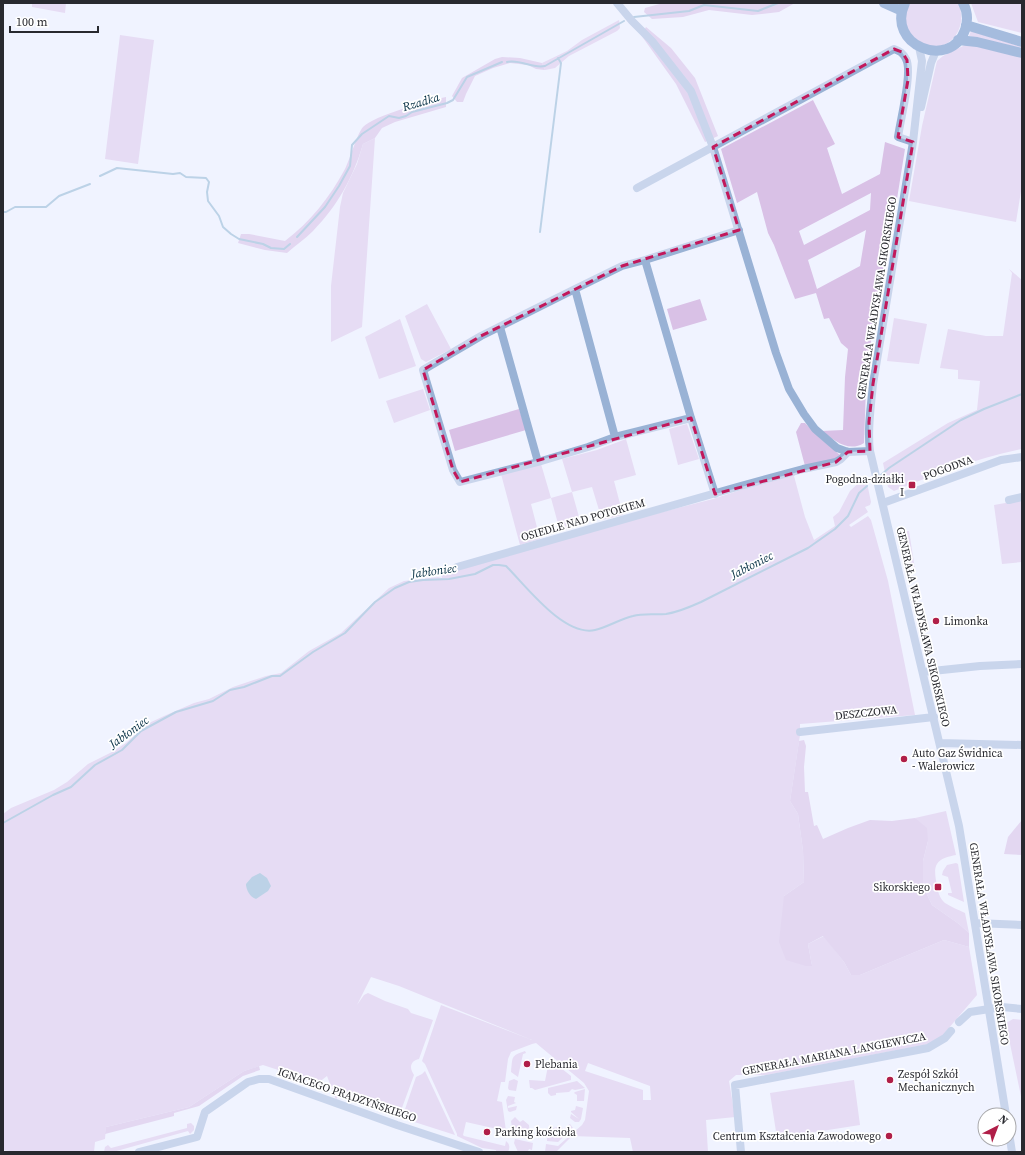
<svg xmlns="http://www.w3.org/2000/svg" width="1025" height="1155" viewBox="0 0 1025 1155" font-family="'Source Serif 4',serif">
	<rect width="100%" height="100%" fill="#f0f3ff"/>
	<path fill="#d9c1e6" fill-rule="evenodd" d="M32,3H66L65,13L32,7Z
		M910,3H958C969,26 951,54 924,45C921,44 917,40 914,37C909,33 905,25 905,18C906,13 908,8 910,3Z
		M971,3H1022V33L978,22Z
		M619,20L620,28L617,31L569,56L555,68L545,70L542,63L567,51L582,40Z
		M971,31L1022,47V49L969,36Z
		M120,35L154,40L138,164L105,159Z
		M965,45H971L1022,57V185L1016,222L909,201L922,126L937,61L943,56Z
		M813,100L835,144L827,148L842,194L880,174L885,142L905,149L884,280L867,360L864,443C848,453 834,440 822,431L843,430L845,377L848,349L841,343L829,318L824,319L816,293L795,299L774,245L768,233L757,192L737,203L721,149ZM871,193L870,210L804,245L799,231ZM866,230L860,266L817,289L808,260Z
		M375,138L362,327L331,342V286L340,207L343,193L357,164L363,144Z
		M1009,269L1022,280V449C977,458 936,474 894,491L888,487L883,463L948,423L977,410L980,381L958,379V370L940,368L948,329L986,336H1003L1012,273Z
		M700,299L707,320L673,330L667,309Z
		M427,304L451,349L426,362L421,359L405,316Z
		M894,318L927,324L919,364L887,361Z
		M400,319L416,366L379,379L365,337Z
		M423,389L430,410L394,423L386,401Z
		M519,409L526,430L455,451L449,430Z
		M801,423H805L821,439L840,455L837,459L805,466L796,432Z
		M687,424L699,459L678,465L669,429Z
		M626,439L636,475L614,481L623,515L602,520L592,487L572,492L581,524L560,531L551,498L531,504L540,539L520,545L501,474L541,464L551,498L572,492L562,459L597,450Z
		M803,470L794,476L805,517L814,540L835,526L833,517L839,512L850,491L864,478L867,483L871,502L870,505L865,507L868,512L849,525L851,527L868,516L871,520L888,581L915,715L800,724V735L790,801L798,814L803,851L804,882L784,896L812,966L808,944L824,936L844,962L851,975H860L944,940L969,947L977,995L942,1036L929,1044L767,1075H736L729,1081L735,1117L706,1120L708,1152H633L630,1138L572,1136L556,1152H545L546,1144L558,1146L582,1125L585,1120L589,1091L584,1083L536,1043L532,1044L511,1052L508,1059L505,1082H501L497,1101L502,1102L506,1131L466,1122L463,1135L464,1136L505,1146L506,1141C510,1144 510,1148 508,1152H496V1150L482,1148L457,1136V1134L425,1064L422,1061L441,1005L532,1040L399,986L371,977L357,1005L364,995L368,993L385,1001L408,1009L411,1013L433,1020L419,1059C410,1061 409,1068 414,1075L399,1116L338,1096L336,1100L327,1076L318,1083L263,1065L244,1071L189,1107L106,1127L105,1139L95,1142L94,1152H17L3,1150V814L11,808L54,790L67,782L88,764L112,752L126,743L147,724L164,716L194,703L209,699L233,687L266,676L281,673L309,651L341,633L389,588L404,581L438,577L442,578L440,569L455,565L713,499ZM588,1063L650,1086L651,1100H643V1090L585,1071Z
		M1022,500V562L1002,564L994,505Z
		M909,531L915,569H911L912,578L909,579L898,532Z
		M946,811L956,855C934,859 933,866 937,886C938,892 940,899 945,903C951,907 959,910 965,913L969,933L959,924L932,905L923,886V861L928,841L915,818Z
		M956,863L958,864L964,902L948,895V893H952L948,877L942,875L943,871L947,865Z
		M1013,1019L1022,1020V1101L1009,1039L1004,1038L1001,1026Z
		M525,1051L526,1053L523,1054L518,1077L511,1072C513,1057 510,1056 525,1051Z
		M549,1061H552L571,1076V1080L535,1090L532,1088H530L529,1080L545,1081Z
		M425,1071L455,1135L402,1118L416,1077L422,1074Z
		M514,1079L518,1081L516,1091L509,1090L508,1088L509,1081Z
		M854,1080L860,1125L777,1138L770,1093Z
		M577,1081L585,1088L575,1090L572,1089L569,1092L556,1093V1095L551,1096L548,1093V1088Z
		M585,1089L584,1101H577V1095L574,1093L575,1092Z
		M508,1096L515,1097L514,1102L516,1103L508,1106V1108L517,1106L516,1110L510,1112L508,1111L506,1100Z
		M576,1106L583,1108L581,1119L579,1122H575L570,1118L571,1114L579,1119L571,1112V1111L575,1110Z
		M515,1117L520,1122L523,1120L529,1125L530,1135L534,1137L533,1138L513,1134L511,1121Z
		M191,1123L194,1126V1130L190,1134L188,1131L113,1152H104L105,1147L108,1145L111,1148L187,1128V1124Z
		M570,1124L573,1128L558,1142L547,1141V1138H549L553,1128L561,1126L563,1129Z
		M515,1139L533,1143L532,1150L529,1149L528,1151L532,1152H518L514,1143Z"/>
	<path fill="#d2b6e1" d="M663,3H795L779,12L752,15L709,10L683,17L652,19L644,12L645,8Z
		M646,27L671,48L695,78L718,136L705,142L676,84L641,35Z
		M502,57L520,58L542,63L545,70L536,69L528,65L510,63L493,68L475,76L466,94L463,102H457L452,96L462,78L495,59Z
		M446,97V107L395,122L382,128L375,138L363,144C353,178 338,205 313,231C305,239 296,245 287,253L265,250L238,243L241,234H249L285,241C310,222 330,197 345,169C350,159 357,134 363,127C373,116 430,100 446,97Z
		M804,740L806,746L804,767L805,792H808L814,826L817,825L823,839L848,828L870,820L892,821L915,818L927,828L928,841L923,861V886L932,905L959,924L969,933V947L944,940L860,975H851L844,962L823,936L808,944L812,966H806L786,960L779,942L784,896L804,882L803,851L798,814L790,801L799,741Z
		M1022,820V855L1004,854L1008,837Z
		M259,1066L260,1070L243,1076L199,1106L174,1113V1116L105,1134L106,1127L189,1107L244,1071Z"/>
	<path fill="#7cacc9" d="M260,873L267,878L271,886L268,891L256,899C250,897 246,890 246,884L252,877Z"/>
	<g fill="none" stroke-linecap="round" stroke-linejoin="round">
		<path stroke="#7cacc9" stroke-width="2" d="M634,17L689,11L704,5L758,11L778,3
			M507,62C521,59 532,69 545,66L624,21
			M100,176L117,168L173,174L180,173L186,177L206,178L209,182L207,192L208,201L219,216L223,227L231,234L239,239L263,244L271,248L284,249L290,244
			M3,212H6L15,207H46L59,196L90,184
			M540,232L561,63L558,58
			M297,237L325,207L339,186L350,166L352,145L362,134L389,116L399,118L406,116L412,112L447,103L453,100L467,77L502,62
			M881,475L889,468L961,420L984,409L1022,394
			M3,823L53,795L71,787L95,765L122,750L141,731L176,712L213,701L230,690L244,687L272,676H280L313,652L345,633L375,602L395,588L409,582L423,580L449,579L475,574L493,565H499L506,566C526,586 564,637 595,630C608,627 620,619 633,616C643,613 655,615 666,614C679,612 690,607 701,602L808,548L835,529L848,516L859,493L867,486"/>
		<path stroke="#99b2d5" stroke-width="8" d="M617,3L632,21L652,41L691,91L713,147L776,353L789,389L804,414L815,429L837,448L848,452L870,451
			M919,47L922,61L913,142L873,384C871,407 867,429 870,451L959,826L1006,1115
			M921,107L931,63L936,51
			M637,188L894,49C900,51 903,53 906,59C913,72 900,121 898,137L913,142
			M645,260L739,230
			M575,289L615,437
			M500,327L538,462L588,447L615,437L691,418
			M538,462L460,482L453,470L423,370L481,336L575,289L622,266L645,260L691,418L715,494
			M1009,500L1022,497
			M883,503L1001,460L1022,457
			M457,567L737,487L803,469L836,462L841,459L848,452
			M923,672L980,666L1022,664
			M800,732L934,717
			M940,743L1022,745
			M975,923L1022,925
			M959,1022L970,1012L1002,1007L1022,1009
			M1009,1133L1012,1152
			M139,1152L197,1137L205,1112L248,1082L259,1079H269L397,1125L479,1152
			M741,1152L735,1085L928,1048L945,1038L951,1031"/>
		<path stroke="#4b7ab6" stroke-width="10" d="M884,3L902,11
			M905,3C885,45 950,71 965,30C968,21 968,12 963,3
			M966,25L1022,42
			M958,40L977,42L1022,53"/>
	</g>
	<path d="M0 0H1025V1155H0ZM894,49L902,52L907,60L908,80L898,137L913,142L873,384L869,422L870,451L848,452L836,462L715,494L691,418L460,482L453,470L423,370L481,336L622,266L739,230L713,147Z" fill="#f0f3ff" fill-opacity=".55" fill-rule="evenodd"/>
	<path fill="none" stroke="#c2185b" stroke-width="3" stroke-dasharray="8 5" stroke-linejoin="round" d="M894,49L902,52L907,60L908,80L898,137L913,142L873,384L869,422L870,451L848,452L836,462L715,494L691,418L460,482L453,470L423,370L481,336L622,266L739,230L713,147Z"/>
	<g fill="#b01e48" stroke="#fff" stroke-width="1.5">
		<rect x="908" y="481" width="8" height="8" rx="2"/>
		<circle cx="936" cy="621" r="4"/>
		<circle cx="904" cy="759" r="4"/>
		<rect x="934" y="883" width="8" height="8" rx="2"/>
		<circle cx="527" cy="1064" r="4"/>
		<circle cx="890" cy="1080" r="4"/>
		<circle cx="487" cy="1132" r="4"/>
		<circle cx="889" cy="1136" r="4"/>
	</g>
	<g text-anchor="middle" dominant-baseline="central" stroke-width="3.5" stroke-linejoin="round" paint-order="stroke">
		<g font-size="11" fill="#28292f" stroke="#fff">
			<text transform="translate(877 298) rotate(-81)">GENERAŁA WŁADYSŁAWA SIKORSKIEGO</text>
			<text transform="translate(948 468) rotate(-20)">POGODNA</text>
			<text transform="translate(583 520) rotate(-16)">OSIEDLE NAD POTOKIEM</text>
			<text transform="translate(923 627) rotate(77)">GENERAŁA WŁADYSŁAWA SIKORSKIEGO</text>
			<text transform="translate(866 713) rotate(-6)">DESZCZOWA</text>
			<text transform="translate(989 944) rotate(81)">GENERAŁA WŁADYSŁAWA SIKORSKIEGO</text>
			<text transform="translate(834 1054) rotate(-11)">GENERAŁA MARIANA LANGIEWICZA</text>
			<text transform="translate(347 1095) rotate(19)">IGNACEGO PRĄDZYŃSKIEGO</text>
		</g>
		<g font-size="11" fill="#28292f" stroke="#fff" text-anchor="start">
			<text x="904" y="479" text-anchor="end">Pogodna-działki<tspan x="904" dy="13">I</tspan></text>
			<text x="944" y="621">Limonka</text>
			<text x="912" y="753">Auto Gaz Świdnica<tspan x="912" dy="13">- Walerowicz</tspan></text>
			<text x="930" y="887" text-anchor="end">Sikorskiego</text>
			<text x="535" y="1064">Plebania</text>
			<text x="898" y="1074">Zespół Szkół<tspan x="898" dy="13">Mechanicznych</tspan></text>
			<text x="495" y="1132">Parking kościoła</text>
			<text x="881" y="1136" text-anchor="end">Centrum Kształcenia Zawodowego</text>
		</g>
		<g font-size="12" font-style="italic" fill="#032d42" stroke="#fff">
			<text transform="translate(421 102) rotate(-17)">Rzadka</text>
			<text transform="translate(752 565) rotate(-27)">Jabłoniec</text>
			<text transform="translate(434 571) rotate(-8)">Jabłoniec</text>
			<text transform="translate(129 732) rotate(-36)">Jabłoniec</text>
		</g>
	</g>
	<rect width="1025" height="1155" fill="none" stroke="#28292f" stroke-width="8"/>
	<g transform="translate(997 1127) rotate(42)"><circle r="19" fill="#ffffff" stroke="#a9a9ac"/>
	<path d="M0-3L7 15L0 10L-7 15Z" fill="#b01e48"/>
	<text y="-6" font-size="11" font-weight="bold" text-anchor="middle" fill="#28292f">N</text>
	</g>
	<path d="M10 26v6h88v-6" fill="none" stroke="#28292f" stroke-width="2"/>
	<text x="16" y="26" font-size="12" fill="#28292f" stroke="#ffffff" stroke-width="3" paint-order="stroke">100 m</text>
</svg>
